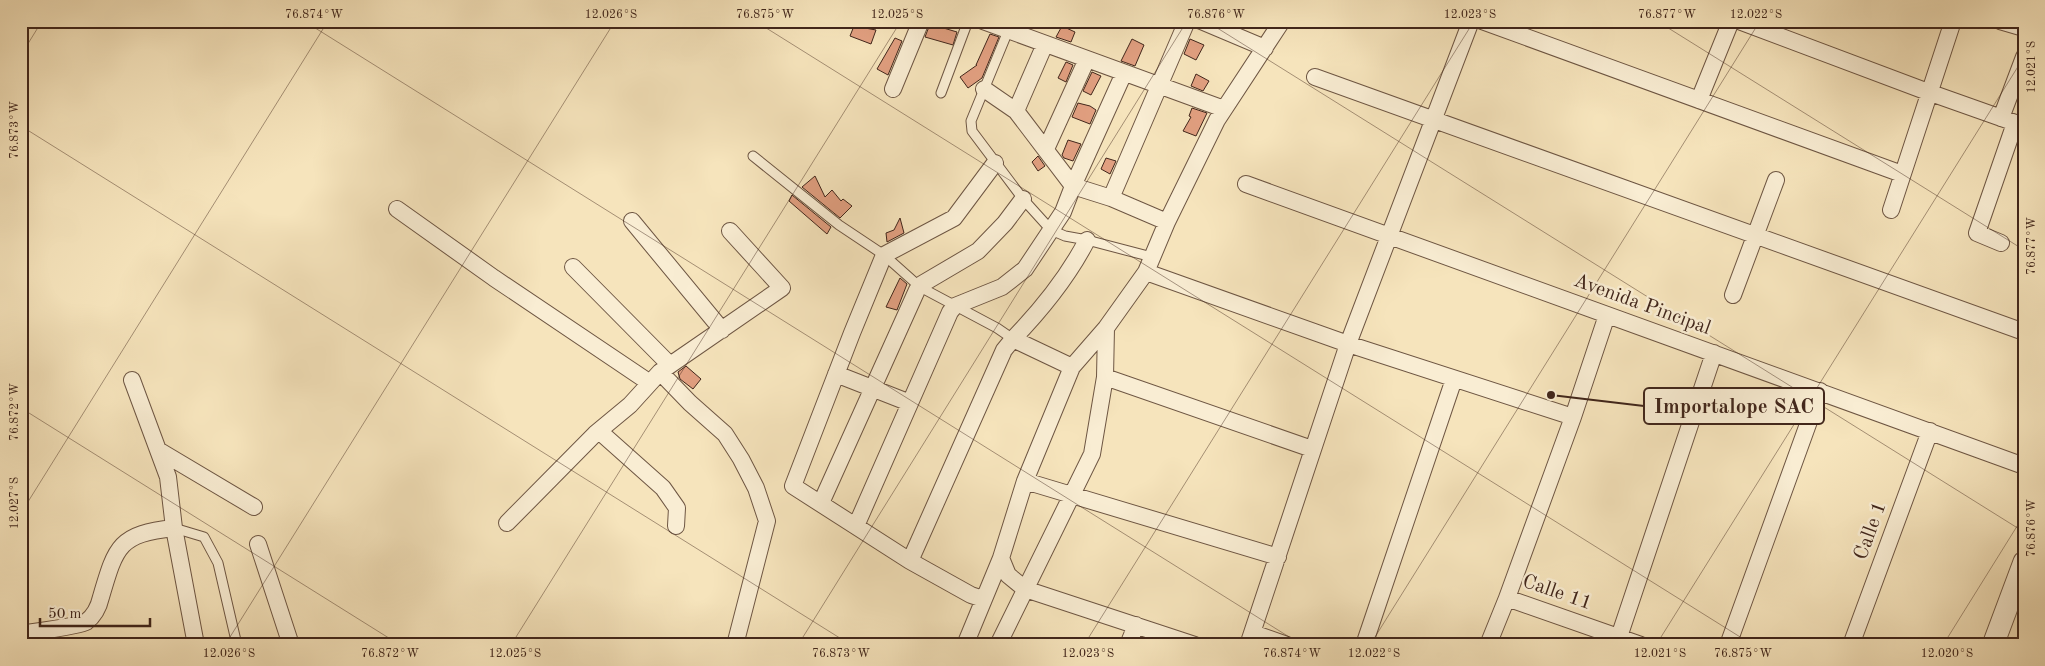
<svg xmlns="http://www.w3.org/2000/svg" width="2045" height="666" viewBox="0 0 2045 666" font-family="'Old Standard TT',serif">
	<rect width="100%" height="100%" fill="#f6e4bc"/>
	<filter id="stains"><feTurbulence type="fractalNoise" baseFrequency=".004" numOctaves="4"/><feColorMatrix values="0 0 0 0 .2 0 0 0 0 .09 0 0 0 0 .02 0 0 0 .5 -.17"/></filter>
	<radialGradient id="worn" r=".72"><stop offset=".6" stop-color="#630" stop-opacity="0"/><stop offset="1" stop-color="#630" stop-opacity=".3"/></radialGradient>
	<path fill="#e19f80" stroke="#41261b" d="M930,24L957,32L953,45L925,37Z
		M854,26L876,30L871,44L850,36Z
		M1062,26L1075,32L1071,42L1056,37Z
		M990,34L999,37L982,78L968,88L960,77L977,65H976Z
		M895,38L902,41L888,75L877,69Z
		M1132,39L1144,45L1135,66L1121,61Z
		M1190,39L1204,45L1196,60L1184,54Z
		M1066,62L1073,65L1066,82L1058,78Z
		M1092,72L1101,76L1091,95L1083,91Z
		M1196,74L1209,81L1203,91L1191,86Z
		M1078,103L1090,106L1096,110L1090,124L1072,117Z
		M1192,108L1207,113L1196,136L1183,131L1191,117L1189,116Z
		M1068,140L1081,144L1073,161L1064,158L1062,155Z
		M1038,156L1045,166L1038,171L1032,162Z
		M1106,158L1116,161L1110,174L1101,169Z
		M815,176L825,197L832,190L841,201L843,199L852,206L840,218L802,187Z
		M792,195L831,227L827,234L789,201Z
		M900,218L904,233L887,242L886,233L894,230Z
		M900,278L907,284L897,310L886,307Z
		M686,366L701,379L693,389L680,379L678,372Z"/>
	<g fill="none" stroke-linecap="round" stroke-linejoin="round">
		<defs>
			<path id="service" d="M1008,31L971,121L972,131L1023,199L1051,230L1065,236L1087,240L1152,257
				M941,93L968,21
				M753,156L839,225L884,255L920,287L997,328L1013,339
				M174,528L204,537L218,563L237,645"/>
			<path id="minor" d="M983,21L1224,109
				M1201,21L1265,48
				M1482,21L1902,174
				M1739,21L1928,92L2024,126
				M2000,21L2024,28
				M1315,77L2024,332
				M893,89L921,21
				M984,89L1016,111L1073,186L1111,198
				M1699,100L1731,21
				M1016,111L1045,44
				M2001,118L2024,57
				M1046,149L1087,59
				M1246,184L2024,466
				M397,209L494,278L650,383
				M1891,210L1953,21
				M632,221L722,330
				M1167,222L1111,198L1187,21
				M2001,243L1977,233L2015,123
				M573,267L670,365
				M1146,272L1348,344L1573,417
				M1733,295L1776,180
				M1106,328L1105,377L1312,449
				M1013,339C1042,309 1068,277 1087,240
				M660,372L690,403L725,434L741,459L756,488L767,521L735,645
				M836,374L910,403
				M132,380L168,477L174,528L196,645
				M599,431L663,488L677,508L676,526
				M158,450L254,507
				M1025,481L1278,557
				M821,503L917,290L922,284L978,251L1005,223L1023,199
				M507,523L595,434L630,405L660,372L782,288L730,231
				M856,526L950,312L955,306L1002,287L1025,269L1063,212L1073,186L1124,73
				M258,544L291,645
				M1001,558L1025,481L1072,367L1106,328L1146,272L1167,222L1217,120L1282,21
				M910,561L793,486L852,333L884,255L954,218L995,163
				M1507,598L1573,417L1607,315
				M983,599L971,595L910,561L1004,350L1013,339L1072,367
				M1253,633L1287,645
				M21,634C32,632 80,626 86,622C94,616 99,606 101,597C116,546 119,534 174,528
				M1619,637L1714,353
				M965,645L1001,558L1008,575L1025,589L1195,645
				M998,645L1092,454L1105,377
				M1128,645L1136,625
				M1248,645L1348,344L1471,21
				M1364,645L1454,379
				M1488,645L1507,598L1641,645
				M1728,645L1820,391
				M1851,645L1930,431"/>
			<path id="tertiary" d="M1993,645L2024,562"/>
		</defs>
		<use href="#service" stroke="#6e5643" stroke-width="11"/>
		<use href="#minor" stroke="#6e5643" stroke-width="18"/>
		<use href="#tertiary" stroke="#6e5643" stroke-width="23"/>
		<use href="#service" stroke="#f9edd3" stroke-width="9"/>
		<use href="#minor" stroke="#f9edd3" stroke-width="16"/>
		<use href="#tertiary" stroke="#f9edd3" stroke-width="21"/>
	</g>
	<path fill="none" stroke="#41261b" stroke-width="1" stroke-opacity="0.45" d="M304,21L1302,645M755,21L1753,645M1206,21L2024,532M1657,21L2024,250M21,55L42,21M21,126L851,645M21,408L400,645M21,513L328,21M225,645L615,21M511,645L901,21M798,645L1187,21M1084,645L1474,21M1370,645L1760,21M1656,645L2024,57M1943,645L2024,515"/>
	<g text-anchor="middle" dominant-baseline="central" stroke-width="5" stroke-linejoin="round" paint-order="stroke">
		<g font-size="20" fill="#41261b" stroke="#f9edd3">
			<text transform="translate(1642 305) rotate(20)">Avenida Pincipal</text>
			<text transform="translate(1871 531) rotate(-70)">Calle 1</text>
			<text transform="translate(1557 593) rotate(19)">Calle 11</text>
		</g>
	</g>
	<path fill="none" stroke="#41261b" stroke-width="2" d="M1551 395L1644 406"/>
	<circle fill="#41261b" stroke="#f9edd3" stroke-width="2" cx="1551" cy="395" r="5"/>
	<rect fill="#f9edd3" stroke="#41261b" stroke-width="2" x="1644" y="388" width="180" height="36" rx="5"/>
	<g font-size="21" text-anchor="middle" font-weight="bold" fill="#41261b">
		<text x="1734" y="413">Importalope SAC</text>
	</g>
	<rect width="2045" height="666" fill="none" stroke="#f6e4bc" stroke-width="55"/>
	<path d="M40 618v8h110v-8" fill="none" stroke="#41261b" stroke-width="2.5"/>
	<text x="48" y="618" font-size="15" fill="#41261b" stroke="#f9edd3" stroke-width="4" paint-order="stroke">50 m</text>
	<rect x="28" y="28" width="1990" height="610" fill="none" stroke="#41261b" stroke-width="2"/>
	<g font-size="12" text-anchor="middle" fill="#41261b">
		<text x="314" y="18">76.874°W</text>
		<text x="611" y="18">12.026°S</text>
		<text x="765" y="18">76.875°W</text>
		<text x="897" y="18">12.025°S</text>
		<text x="1216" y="18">76.876°W</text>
		<text x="1470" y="18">12.023°S</text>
		<text x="1667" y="18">76.877°W</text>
		<text x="1756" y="18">12.022°S</text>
		<text transform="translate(2031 67) rotate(-90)" y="4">12.021°S</text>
		<text transform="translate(14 130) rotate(-90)" y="4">76.873°W</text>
		<text transform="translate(2031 246) rotate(-90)" y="4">76.877°W</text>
		<text transform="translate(14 412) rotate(-90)" y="4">76.872°W</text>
		<text transform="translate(14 503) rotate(-90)" y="4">12.027°S</text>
		<text transform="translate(2031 528) rotate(-90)" y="4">76.876°W</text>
		<text x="229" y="657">12.026°S</text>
		<text x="390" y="657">76.872°W</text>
		<text x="515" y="657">12.025°S</text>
		<text x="841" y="657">76.873°W</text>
		<text x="1088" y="657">12.023°S</text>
		<text x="1292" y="657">76.874°W</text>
		<text x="1374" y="657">12.022°S</text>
		<text x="1660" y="657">12.021°S</text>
		<text x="1743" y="657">76.875°W</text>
		<text x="1947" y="657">12.020°S</text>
	</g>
	<rect width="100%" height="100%" filter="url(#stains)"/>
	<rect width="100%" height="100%" fill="url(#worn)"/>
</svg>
